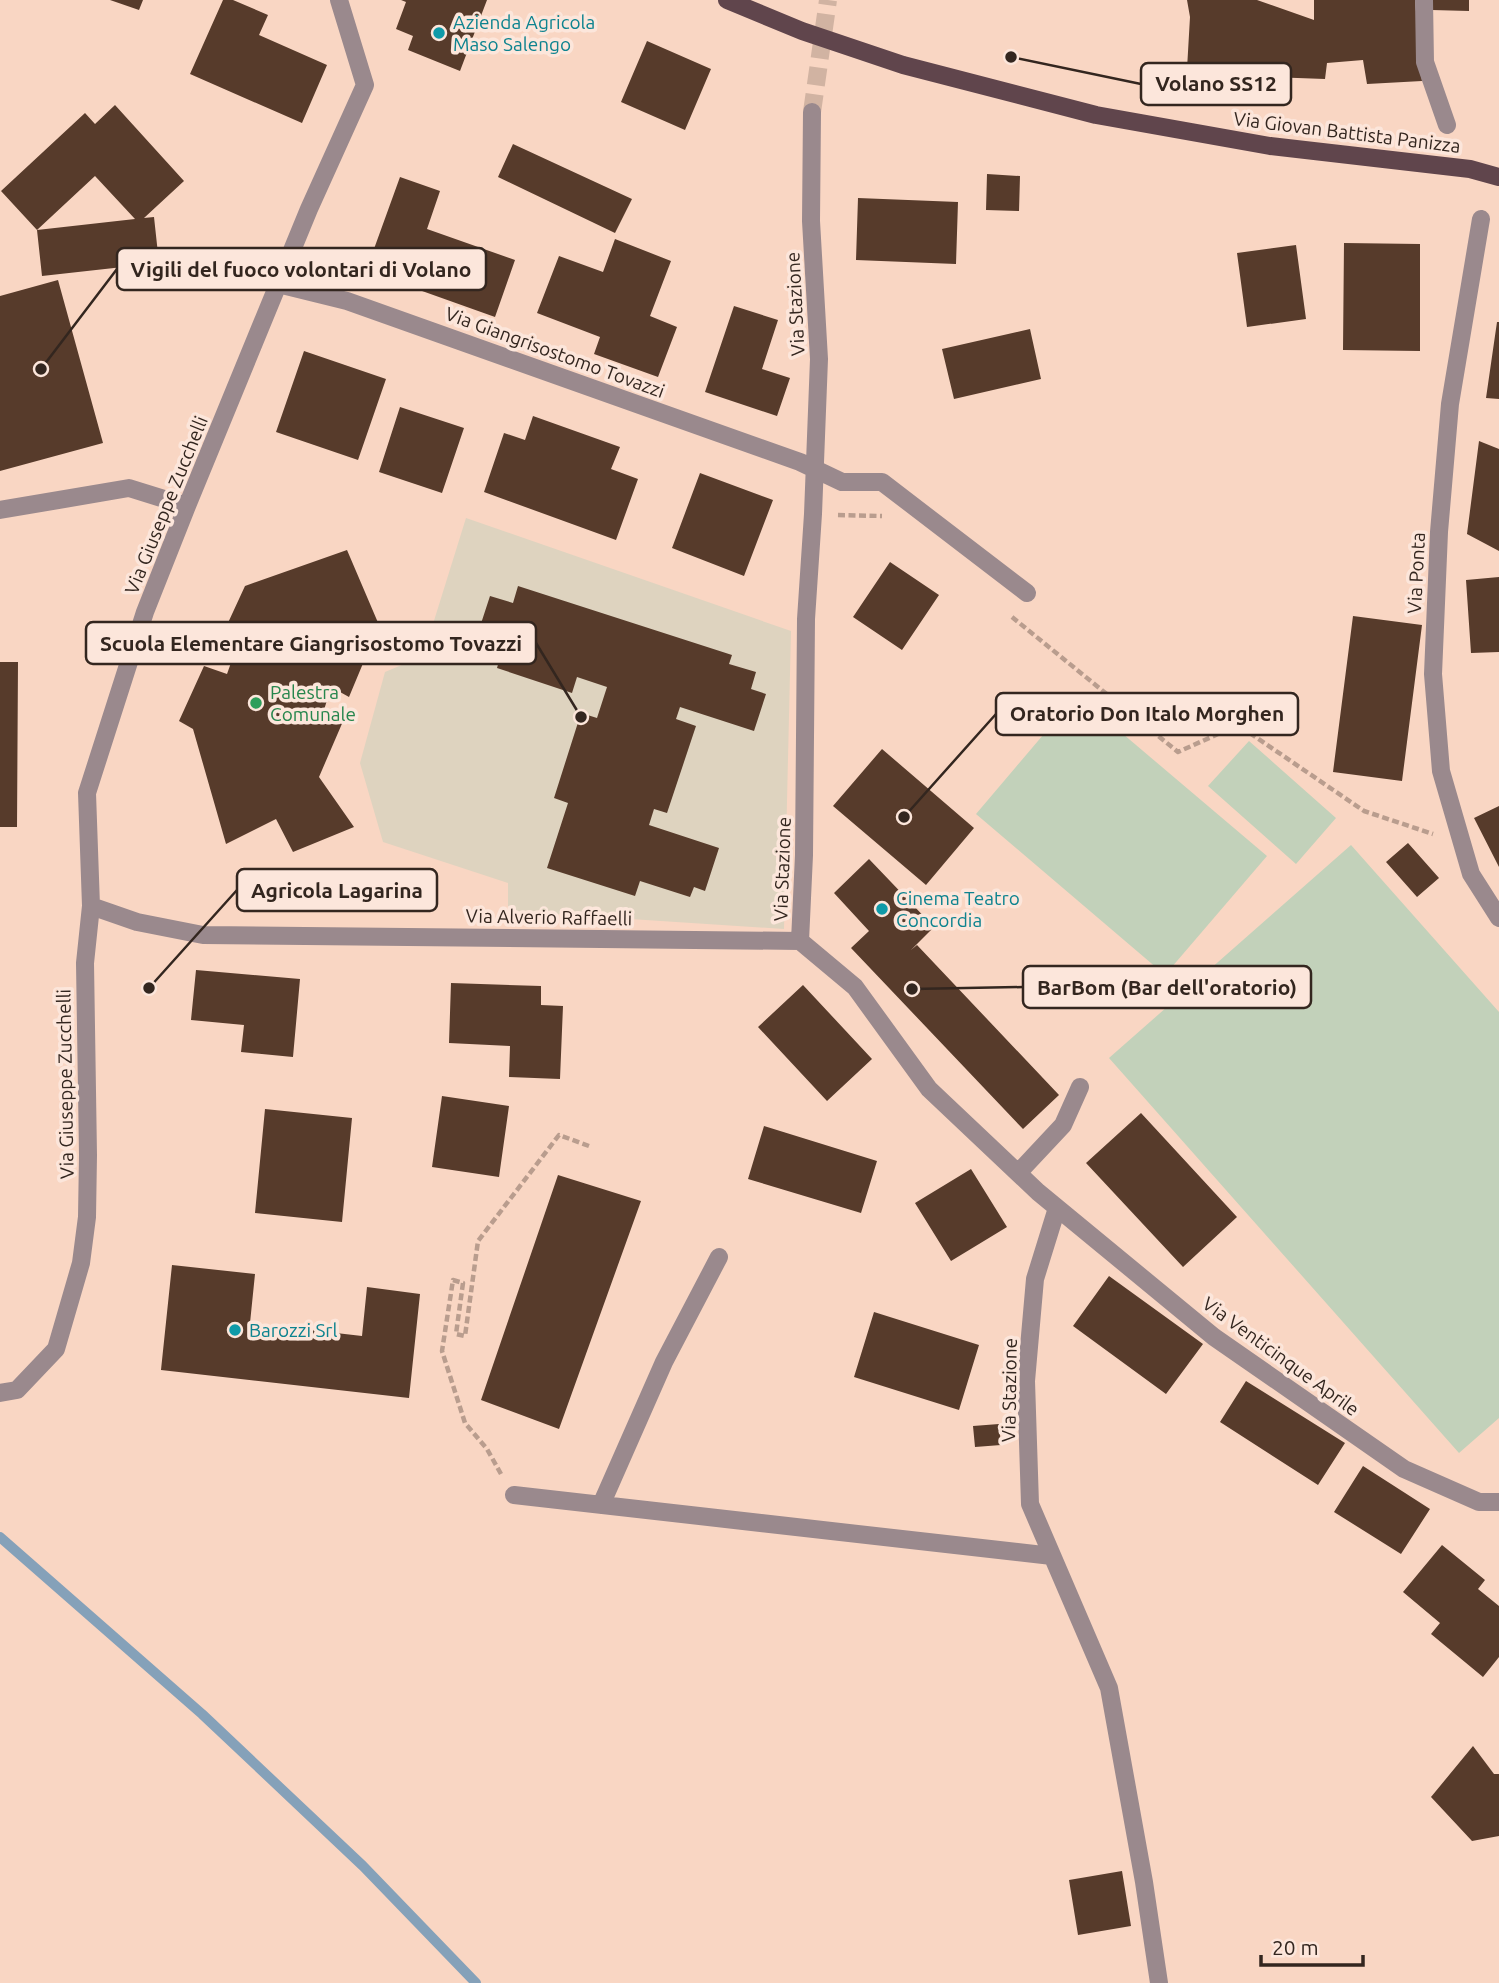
<svg xmlns="http://www.w3.org/2000/svg" width="1499" height="1983" viewBox="0 0 1499 1983" font-family="Ubuntu,sans-serif">
	<rect width="100%" height="100%" fill="#f9d6c3"/>
	<path fill="#ded3bf" d="M466,518L791,631L784,929L508,911V883L383,842L360,763L385,672L423,656Z"/>
	<path fill="#c2d1ba" d="M1077,695L1267,856L1165,975L976,814Z
		M1249,741L1336,818L1296,864L1208,786Z
		M1351,845L1499,1012V1418L1459,1453L1109,1058Z"/>
	<g fill="none" stroke-linecap="round" stroke-linejoin="round">
		<path stroke="#85a1b9" stroke-width="10" d="M0,1537L202,1714L363,1866L476,1983"/>
	</g>
	<path fill="#573b2b" d="M110,0H143L139,10Z
		M223,0H233L268,15L259,35L327,65L302,123L190,74Z
		M401,0H487L460,71L408,50L413,36L396,29L406,2Z
		M1187,0H1257L1314,20V0H1415L1422,81L1367,84L1363,60L1327,63L1325,79L1244,76L1187,69L1190,17Z
		M1431,0H1469V11L1432,10Z
		M647,41L711,69L685,130L621,102Z
		M115,105L184,181L144,218L154,217L159,263L42,276L37,230L135,219L95,176L37,230L1,191L85,113L95,124Z
		M513,144L632,199L615,233L498,177Z
		M987,174L1020,176L1019,211L986,210Z
		M400,177L440,191L427,229L515,260L495,317L366,271Z
		M858,198L958,202L956,264L856,260Z
		M615,239L671,261L650,316L677,327L658,377L594,354L600,337L537,313L559,256L603,272Z
		M1344,243L1420,244V351L1343,350Z
		M1296,245L1306,319L1247,327L1237,253Z
		M58,280L103,443L0,471V296Z
		M734,306L778,320L762,369L790,378L777,416L705,392Z
		M1497,322H1499V399L1486,398Z
		M1030,329L1041,379L954,399L942,349Z
		M304,351L386,379L358,460L276,432Z
		M400,407L464,428L442,493L379,472Z
		M533,416L620,447L611,469L638,479L616,540L484,492L504,433L525,440Z
		M1479,441L1499,449V551L1467,534Z
		M700,473L773,500L744,576L672,548Z
		M347,550L379,625L349,697L331,687L324,710L344,719L319,777L354,827L293,852L276,819L226,844L193,729L179,721L204,666L227,674L237,646L221,638L245,586Z
		M890,562L939,595L902,650L853,617Z
		M1499,577V652L1471,653L1466,580Z
		M518,586L732,655L729,664L756,672L751,689L766,694L754,731L680,707L676,719L696,726L667,813L654,809L649,825L719,848L705,891L694,887L690,897L640,881L635,896L547,868L568,803L554,798L581,713L597,718L607,687L577,677L572,693L497,668L501,654L474,645L490,596L513,603Z
		M1353,616L1422,625L1402,781L1333,772Z
		M0,662H18L17,827H0Z
		M882,749L974,828L926,885L833,806Z
		M1499,806V867L1474,818Z
		M1408,843L1439,878L1417,897L1386,862Z
		M869,859L934,927L911,950L917,945L1059,1095L1023,1129L851,948L869,931L834,893Z
		M196,970L300,979L293,1057L241,1052L244,1025L191,1020Z
		M451,983L541,986V1005L563,1006L560,1079L509,1077L510,1046L449,1043Z
		M803,985L872,1059L827,1101L758,1027Z
		M442,1096L509,1106L499,1177L432,1167Z
		M265,1109L352,1118L342,1222L255,1213Z
		M1141,1113L1237,1217L1183,1267L1086,1163Z
		M764,1126L877,1161L861,1213L748,1179Z
		M971,1169L1007,1227L951,1261L915,1203Z
		M558,1175L641,1201L559,1429L481,1400Z
		M172,1265L255,1274L250,1323L362,1336L367,1287L420,1294L409,1398L161,1370Z
		M1109,1276L1203,1344L1166,1394L1073,1326Z
		M874,1312L979,1345L959,1410L854,1377Z
		M1246,1381L1345,1443L1318,1485L1220,1422Z
		M999,1424L1001,1445L975,1447L973,1426Z
		M1363,1466L1430,1509L1401,1554L1334,1512Z
		M1442,1545L1485,1580L1478,1589L1499,1606V1657L1483,1677L1431,1634L1440,1623L1403,1592Z
		M1473,1746L1494,1774H1499V1836L1472,1841L1431,1797Z
		M1122,1871L1131,1926L1078,1935L1069,1880Z"/>
	<g fill="none" stroke-linecap="round" stroke-linejoin="round">
		<path stroke="#d1b3a2" stroke-width="18" stroke-dasharray="18 9" stroke-linecap="butt" d="M812,112L828,0"/>
		<path stroke="#b99d8e" stroke-width="4.5" stroke-dasharray="7 3.5" stroke-linecap="butt" d="M838,515L882,516
			M1012,617L1178,752L1238,725L1364,811L1433,834
			M501,1474L487,1449L465,1423L442,1351L453,1280L463,1283L456,1334L465,1336L478,1241L559,1135L589,1146"/>
		<path stroke="#9a898d" stroke-width="18" d="M1424,0L1425,62L1447,125
			M1481,219L1450,404L1439,532L1433,674L1441,771L1471,874L1499,918
			M278,284L347,301L800,462L842,482H882L1027,593
			M0,510L129,488L187,506
			M91,906L137,922L203,935L800,941
			M800,941L855,987L929,1089L1038,1192L1214,1337L1404,1469L1479,1502H1499
			M800,941L804,855L806,619L813,514L819,359L811,221L812,112
			M1018,1173L1063,1125L1080,1087
			M1057,1208L1035,1279L1026,1381L1030,1504L1109,1688L1144,1882L1159,1983
			M0,1393L17,1390L56,1349L81,1263L87,1217L88,1155L85,963L91,906L87,793L145,612L187,506L309,209L365,85L339,0
			M514,1495L1052,1556
			M601,1505L664,1362L719,1257"/>
		<path stroke="#60454c" stroke-width="18" d="M727,0L802,31L903,65L1096,115L1270,146L1470,169L1499,177"/>
	</g>
	<g fill="#0f9aa8" stroke="#fce6db" stroke-width="2.5">
		<circle cx="439" cy="33" r="7"/>
		<circle cx="882" cy="909" r="7"/>
		<circle cx="235" cy="1330" r="7"/>
	</g>
	<circle fill="#2e9e5b" stroke="#fce6db" stroke-width="2.5" cx="256" cy="703" r="7"/>
	<g text-anchor="middle" dominant-baseline="central" stroke-width="7" stroke-linejoin="round" paint-order="stroke">
		<g font-size="19" fill="#0d838f" stroke="#fce6db" text-anchor="start">
			<text x="453" y="22">Azienda Agricola<tspan x="453" dy="22">Maso Salengo</tspan></text>
			<text x="896" y="898">Cinema Teatro<tspan x="896" dy="22">Concordia</tspan></text>
			<text x="249" y="1330">Barozzi Srl</text>
		</g>
		<g font-size="19" fill="#33261f" stroke="#fce6db">
			<text transform="translate(1347 132) rotate(7)">Via Giovan Battista Panizza</text>
			<text transform="translate(795 304) rotate(-93)">Via Stazione</text>
			<text transform="translate(555 352) rotate(20)">Via Giangrisostomo Tovazzi</text>
			<text transform="translate(166 505) rotate(-68)">Via Giuseppe Zucchelli</text>
			<text transform="translate(1416 573) rotate(-87)">Via Ponta</text>
			<text transform="translate(782 869) rotate(-88)">Via Stazione</text>
			<text transform="translate(549 917) rotate(1)">Via Alverio Raffaelli</text>
			<text transform="translate(65 1084) rotate(-91)">Via Giuseppe Zucchelli</text>
			<text transform="translate(1281 1356) rotate(36)">Via Venticinque Aprile</text>
			<text transform="translate(1009 1390) rotate(-89)">Via Stazione</text>
		</g>
		<g font-size="19" fill="#27864d" stroke="#fce6db" text-anchor="start">
			<text x="270" y="692">Palestra<tspan x="270" dy="22">Comunale</tspan></text>
		</g>
	</g>
	<path fill="none" stroke="#33261f" stroke-width="2.5" d="M1011 57L1141 84M41 369L117 269M581 717L536 643M904 817L996 714M149 988L237 890M912 989L1023 987"/>
	<g fill="#33261f" stroke="#fce6db" stroke-width="2.5">
		<circle cx="1011" cy="57" r="7"/>
		<circle cx="41" cy="369" r="7"/>
		<circle cx="581" cy="717" r="7"/>
		<circle cx="904" cy="817" r="7"/>
		<circle cx="149" cy="988" r="7"/>
		<circle cx="912" cy="989" r="7"/>
	</g>
	<g fill="#fce6db" stroke="#33261f" stroke-width="2.5">
		<rect x="1141" y="63" width="150" height="42" rx="7"/>
		<rect x="117" y="248" width="369" height="42" rx="7"/>
		<rect x="86" y="622" width="450" height="42" rx="7"/>
		<rect x="996" y="693" width="302" height="42" rx="7"/>
		<rect x="237" y="869" width="200" height="42" rx="7"/>
		<rect x="1023" y="966" width="288" height="42" rx="7"/>
	</g>
	<g font-size="21" text-anchor="middle" font-weight="bold" fill="#33261f">
		<text x="1216" y="91">Volano SS12</text>
		<text x="301" y="277">Vigili del fuoco volontari di Volano</text>
		<text x="311" y="651">Scuola Elementare Giangrisostomo Tovazzi</text>
		<text x="1147" y="721">Oratorio Don Italo Morghen</text>
		<text x="337" y="898">Agricola Lagarina</text>
		<text x="1167" y="995">BarBom (Bar dell'oratorio)</text>
	</g>
	<path d="M1261 1955v10h102v-10" fill="none" stroke="#33261f" stroke-width="3.5"/>
	<text x="1272" y="1955" font-size="21" fill="#33261f" stroke="#fce6db" stroke-width="5" paint-order="stroke">20 m</text>
</svg>
